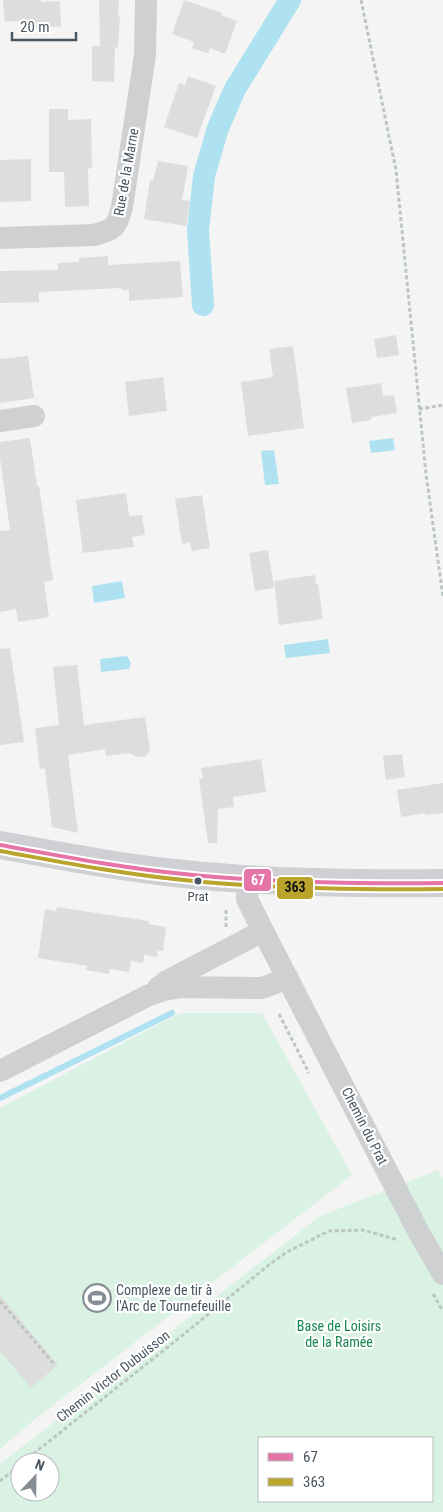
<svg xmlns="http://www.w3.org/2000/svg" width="443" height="1512" viewBox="0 0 443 1512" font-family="'Roboto Condensed',sans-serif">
	<rect width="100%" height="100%" fill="#f4f4f4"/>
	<path fill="#d9f2e3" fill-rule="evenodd" d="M180,1013H262L352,1175L34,1420L0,1449V1108Z
		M438,1170L443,1178V1512H0V1464L320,1216ZM259,1438H432V1501H259ZM20,1462H50V1492H20Z"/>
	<path fill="#aee2f0" d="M393,438L395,450L371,453L369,441Z
		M274,450L279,484L265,485L261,451Z
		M122,581L125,598L94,603L92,586Z
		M328,639L330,653L286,658L284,645Z
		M127,656L131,663L129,669L101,672L100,659Z"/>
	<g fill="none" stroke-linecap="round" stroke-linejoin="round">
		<path stroke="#aee2f0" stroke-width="6" d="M0,1098L172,1013"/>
		<path stroke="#aee2f0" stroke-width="22" d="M203,305L198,230L204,176L218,128L235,89L290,0"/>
	</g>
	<path fill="#ddddde" d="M3,0H41V2L60,1L61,26L30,29L29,20L5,22Z
		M99,0H119L118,16H120L118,48L115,47L114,82L92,81V46H100Z
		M184,0L222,13L221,15L237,21L225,54L210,48L208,53L192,48L194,42L172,34Z
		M188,76L216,86L197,138L164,127L179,83L185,86Z
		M49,109H68V120L91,119L92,168L88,169L89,206L65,207L64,172H49Z
		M31,159V201L0,202V160Z
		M158,161L188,166L182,200L190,201L186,226L144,219L150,180H153Z
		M108,256V265L180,261L183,297L129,301V290H121V288L39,292V302L0,303V271L58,270V263L79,262V258Z
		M396,335L399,355L377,358L374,339Z
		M293,346L304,428L248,436L241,382L273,377L269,349Z
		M28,356L34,398L0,403V359Z
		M163,377L167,411L129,416L125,382Z
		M381,383L383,396L394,395L397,413L371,417V420L352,423L346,388Z
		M30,438L37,486H39L53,580L44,582L49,617L18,622L16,609L0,612V531L10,530L0,458V442Z
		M126,493L129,516L142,515L145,535L132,537L134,547L83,553L76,500Z
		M202,495L210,548L192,551L190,542L182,544L175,499Z
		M268,550L274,588L255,591L249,553Z
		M315,575L316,584H318L323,619L279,625L274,581Z
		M10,648L24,742L0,745V649Z
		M77,665L84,725L145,717L150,750L146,756L137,757L130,753L106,756L105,749L68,755L78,833L52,827L45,768L40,769L35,728L59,725L53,667Z
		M402,754L405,777L386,780L383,756Z
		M261,759L266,792L233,797L234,807L218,809L217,843H208L199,779H203L201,768Z
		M443,783V813L425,815V813L401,817L397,790Z
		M57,907L149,921V924L166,927L163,951L157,950V957L144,955L143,963L131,961L129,972L110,969L109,974L86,970L87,966L38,958L45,909L56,911Z
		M0,1295L58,1365L31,1388L0,1351Z"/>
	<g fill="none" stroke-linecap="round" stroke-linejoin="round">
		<path stroke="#bcc7c4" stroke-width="3" stroke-dasharray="4 2.5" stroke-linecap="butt" d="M361,0L396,170L426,474L443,597
			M419,409L443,405
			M226,927V908
			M279,1014L309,1073
			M433,1294L443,1311
			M0,1301L55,1365
			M23,1462L168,1347L270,1264L287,1252L329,1231L363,1230L398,1240
			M0,1481L20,1465"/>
		<path stroke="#ced0d2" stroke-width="22" d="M0,238L94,235C114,230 117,227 122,207L145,55L146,0
			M0,421L34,416
			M248,879L247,899L263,931L419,1233L443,1274
			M158,988L167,981L263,931
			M0,1071L147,996L164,990L181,987L262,988L288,978"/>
		<path stroke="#ced0d4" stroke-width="28" d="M0,845C61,856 123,868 184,874C270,883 357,884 443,883"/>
		<defs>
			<path id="bus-1" d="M0,845C61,856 122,868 184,874C270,883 357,884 443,883"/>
			<path id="bus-2" d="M0,851C61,862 122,874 184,880C270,889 357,890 443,889"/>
		</defs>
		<use href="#bus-1" stroke="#fff" stroke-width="8"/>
		<use href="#bus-2" stroke="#fff" stroke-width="8"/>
		<use href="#bus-1" stroke="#e675a7" stroke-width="4"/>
		<use href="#bus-2" stroke="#baa42c" stroke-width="4"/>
	</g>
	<defs>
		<symbol id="stadium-ring" viewBox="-11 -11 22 22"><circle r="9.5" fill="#fff" stroke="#868d94" stroke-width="1.5"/><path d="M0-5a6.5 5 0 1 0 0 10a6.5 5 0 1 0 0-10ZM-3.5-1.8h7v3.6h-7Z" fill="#868d94"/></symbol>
	</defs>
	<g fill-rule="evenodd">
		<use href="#stadium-ring" x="81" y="1282" width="32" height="32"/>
	</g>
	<circle fill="#4a5661" stroke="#fff" stroke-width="2" cx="198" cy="881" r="4.5"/>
	<g text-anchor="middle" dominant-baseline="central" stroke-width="4.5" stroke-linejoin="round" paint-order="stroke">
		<g font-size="13" fill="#4a5661" stroke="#fff">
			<text x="198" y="896">Prat</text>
		</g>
		<g font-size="14" fill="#4a5661" stroke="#fff">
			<text transform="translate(126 172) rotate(-80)">Rue de la Marne</text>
			<text transform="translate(365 1126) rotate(63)">Chemin du Prat</text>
			<text transform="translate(113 1376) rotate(-38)">Chemin Victor Dubuisson</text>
		</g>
		<g font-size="14" fill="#4a5661" stroke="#fff" text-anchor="start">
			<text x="116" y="1290">Complexe de tir à<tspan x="116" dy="16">l'Arc de Tournefeuille</tspan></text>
		</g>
		<g font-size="14" fill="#17864f" stroke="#fff">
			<text x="339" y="1326">Base de Loisirs<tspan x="339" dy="16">de la Ramée</tspan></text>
		</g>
	</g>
	<g stroke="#fff" stroke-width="2">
		<rect x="243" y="868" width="29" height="24" rx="5" fill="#e675a7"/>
		<rect x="276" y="876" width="38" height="24" rx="5" fill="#baa42c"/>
	</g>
	<g font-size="14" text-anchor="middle" font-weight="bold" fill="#fff">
		<text x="258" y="885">67</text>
	</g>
	<g font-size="14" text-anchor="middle" font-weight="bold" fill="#111">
		<text x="295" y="892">363</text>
	</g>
	<rect x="258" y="1437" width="175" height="65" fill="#ffffff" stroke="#b7bbc0"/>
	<rect x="268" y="1453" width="25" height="8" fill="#e675a7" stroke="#b7bbc0"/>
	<text x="303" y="1462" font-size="15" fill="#4a5661">67</text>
	<rect x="268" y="1478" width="25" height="8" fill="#baa42c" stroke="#b7bbc0"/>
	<text x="303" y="1487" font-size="15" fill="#4a5661">363</text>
	<g transform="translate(35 1477) rotate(22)"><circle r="24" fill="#ffffff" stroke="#b7bbc0"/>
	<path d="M0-4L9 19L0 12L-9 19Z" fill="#868d94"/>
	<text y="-8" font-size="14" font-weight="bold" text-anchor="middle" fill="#4a5661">N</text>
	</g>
	<path d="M12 32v8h64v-8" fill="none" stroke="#4a5661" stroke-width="2.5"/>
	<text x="20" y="32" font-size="15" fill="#4a5661" stroke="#ffffff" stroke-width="4" paint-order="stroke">20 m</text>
</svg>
